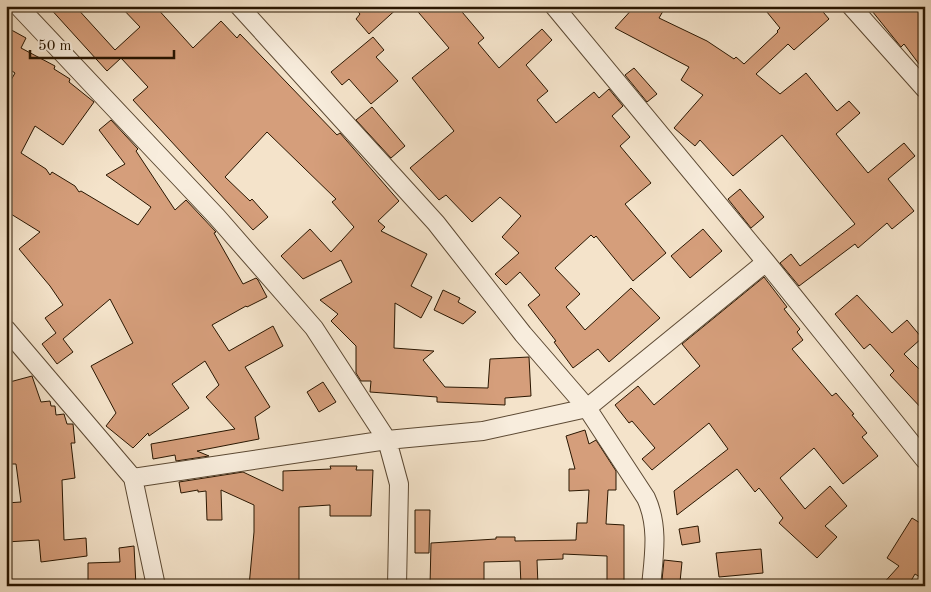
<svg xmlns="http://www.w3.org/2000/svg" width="931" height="592" viewBox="0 0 931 592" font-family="'Old Standard TT',serif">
	<rect width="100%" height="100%" fill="#f4e3ca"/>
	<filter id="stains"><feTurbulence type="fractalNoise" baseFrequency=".004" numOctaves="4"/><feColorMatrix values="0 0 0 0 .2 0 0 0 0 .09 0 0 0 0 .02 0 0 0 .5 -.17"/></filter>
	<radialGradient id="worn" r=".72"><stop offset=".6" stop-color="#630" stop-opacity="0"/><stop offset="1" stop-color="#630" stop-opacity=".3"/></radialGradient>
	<path fill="#d59e7b" stroke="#291601" d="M48,6H75L115,50L140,27L120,6H155L193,48L221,21L237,38L240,34L337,135L340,133L399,201L378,221L385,227L381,231L427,254L411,286L432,297L421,318L395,303L394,348L434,351L423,360L445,387L488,388L490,359L529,357L531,396L505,398V405L437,402V397L370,392L371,381H361L356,373V346L331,321L338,314L320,300L352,282L341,260L303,279L281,256L310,229L331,252L354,227L332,202L336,199L267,132L225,177L250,201L252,199L268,217L253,230L133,100L148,87L121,58L107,71Z
		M353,6H400L369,34L356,19L360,14Z
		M413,6H457L484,38L478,43L499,68L542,29L552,40L526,65L548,91L537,100L556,123L594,92L599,98L609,89L623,106L612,116L630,137L620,146L651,183L625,204L666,253L633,281L596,236L594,238L591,235L555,268L580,294L566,307L585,330L631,288L660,318L609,362L598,349L573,368L554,342L556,341L528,305L540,295L520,272L506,285L495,274L519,253L502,237L521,216L500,197L472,222L446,195L439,200L410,168L454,131L412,78L449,48Z
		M635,6H666L659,18L707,41L734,59L736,57L744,64L778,32L777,31L780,28L762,6H818L829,19L794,50L788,44L756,74L780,94L806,73L837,111L849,101L860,113L836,134L868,173L904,143L915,156L888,179L914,211L892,229L887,223L858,248L855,244L799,286L780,263L791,254L800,266L855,224L782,135L733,176L700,140L695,146L674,128L703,95L681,80L689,67L615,28Z
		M868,6H925V72L904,44L901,47Z
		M6,27L26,38L21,48L55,66L54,69L70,79L69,82L94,102L63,145L35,126L21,153L46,169L50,175L52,172L75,186L79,192L81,191L138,225L151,207L106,175L125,164L99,130L111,120L138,149L136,151L175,210L186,200L216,232L214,233L243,284L256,278L258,280L267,297L247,307L246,306L212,325L229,351L273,326L283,346L245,367L270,407L255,417L259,439L197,451L209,456L176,461L175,455L153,459L151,444L235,429L206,397L219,385L205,361L172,384L189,408L149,436L148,433L133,448L106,426L116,413L91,366L133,343L110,299L63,339L73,352L57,364L42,344L56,333L45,318L63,305L50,286L19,249L40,232L6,211V89L15,73L9,69L6,74Z
		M373,37L384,50L376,57L398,81L371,104L349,79L342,85L331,72Z
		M634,68L657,94L647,102L625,75Z
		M372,107L405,146L391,158L356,120Z
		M740,189L764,217L751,228L728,199Z
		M703,229L722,251L690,278L671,256Z
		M764,277L787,307L784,309L800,329L797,332L803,340L792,349L832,396L836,393L854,414L852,415L867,433L862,437L878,456L843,484L814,448L780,478L805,509L830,486L847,506L825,526L837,537L817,558L779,523L783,518L759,488L755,492L737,469L677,515L674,491L728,449L709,423L652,470L642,459L655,448L632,421L629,423L615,405L638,386L654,405L700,366L682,344Z
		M443,290L460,298L458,302L476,312L463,324L434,310Z
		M857,295L892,333L907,320L922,338L904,354L925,375V412L890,375L894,371L870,344L864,349L835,314Z
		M32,376L41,402L50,401L51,406H55L56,415L64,414L67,424H73L75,443H71L75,478L62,480L64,540L86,538L87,556L41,562L39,540L6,542V503L21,502L16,464H6V383Z
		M323,382L336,402L319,412L307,392Z
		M585,430L589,444L596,440L616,471V490H608L606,524L624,525V586H607V556L563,554V559L537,560L538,586H521L520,561L484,562V586H430L431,543L496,539V537H515V541L576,540L577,523H587L589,490L569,491V469H575L566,436Z
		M330,466H357L356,470H373L371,516H330V505L299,507V586H249L254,532V505L221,490L222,520H207L206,491L198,492V490L181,493L179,482L243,472L283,491V471L331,469Z
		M415,510H430L429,553H415Z
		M912,518L925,526V580L915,574L908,586H881L899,566L887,558Z
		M698,526L700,542L682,545L679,529Z
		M134,546L136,586H88V563L120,562L119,548Z
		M761,549L763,573L719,577L716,553Z
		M664,560L682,562L680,582L662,580Z"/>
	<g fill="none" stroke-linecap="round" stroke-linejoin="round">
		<defs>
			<path id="minor" d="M18,6L217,217L314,328L387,440L399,484L397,586
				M239,6L436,223L523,334L587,408L646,498C659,526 654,556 651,586
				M554,6L766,262L925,460
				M851,6L925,89
				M6,329L133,478L156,586
				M133,478L387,440L483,431L587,408L766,262"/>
		</defs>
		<use href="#minor" stroke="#5c4933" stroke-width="20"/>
		<use href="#minor" stroke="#f8eddd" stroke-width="18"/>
	</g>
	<rect width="931" height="592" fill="none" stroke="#f4e3ca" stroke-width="25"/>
	<rect x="8" y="8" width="916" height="577" fill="none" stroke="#291601" stroke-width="2.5"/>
	<rect x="12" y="12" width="906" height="567" fill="none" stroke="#291601"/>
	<path d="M30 50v8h144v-8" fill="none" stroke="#291601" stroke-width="2.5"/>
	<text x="38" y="50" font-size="15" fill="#291601" stroke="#f8eddd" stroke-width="4" paint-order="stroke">50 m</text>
	<rect width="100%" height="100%" filter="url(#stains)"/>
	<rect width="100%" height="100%" fill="url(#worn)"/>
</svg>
